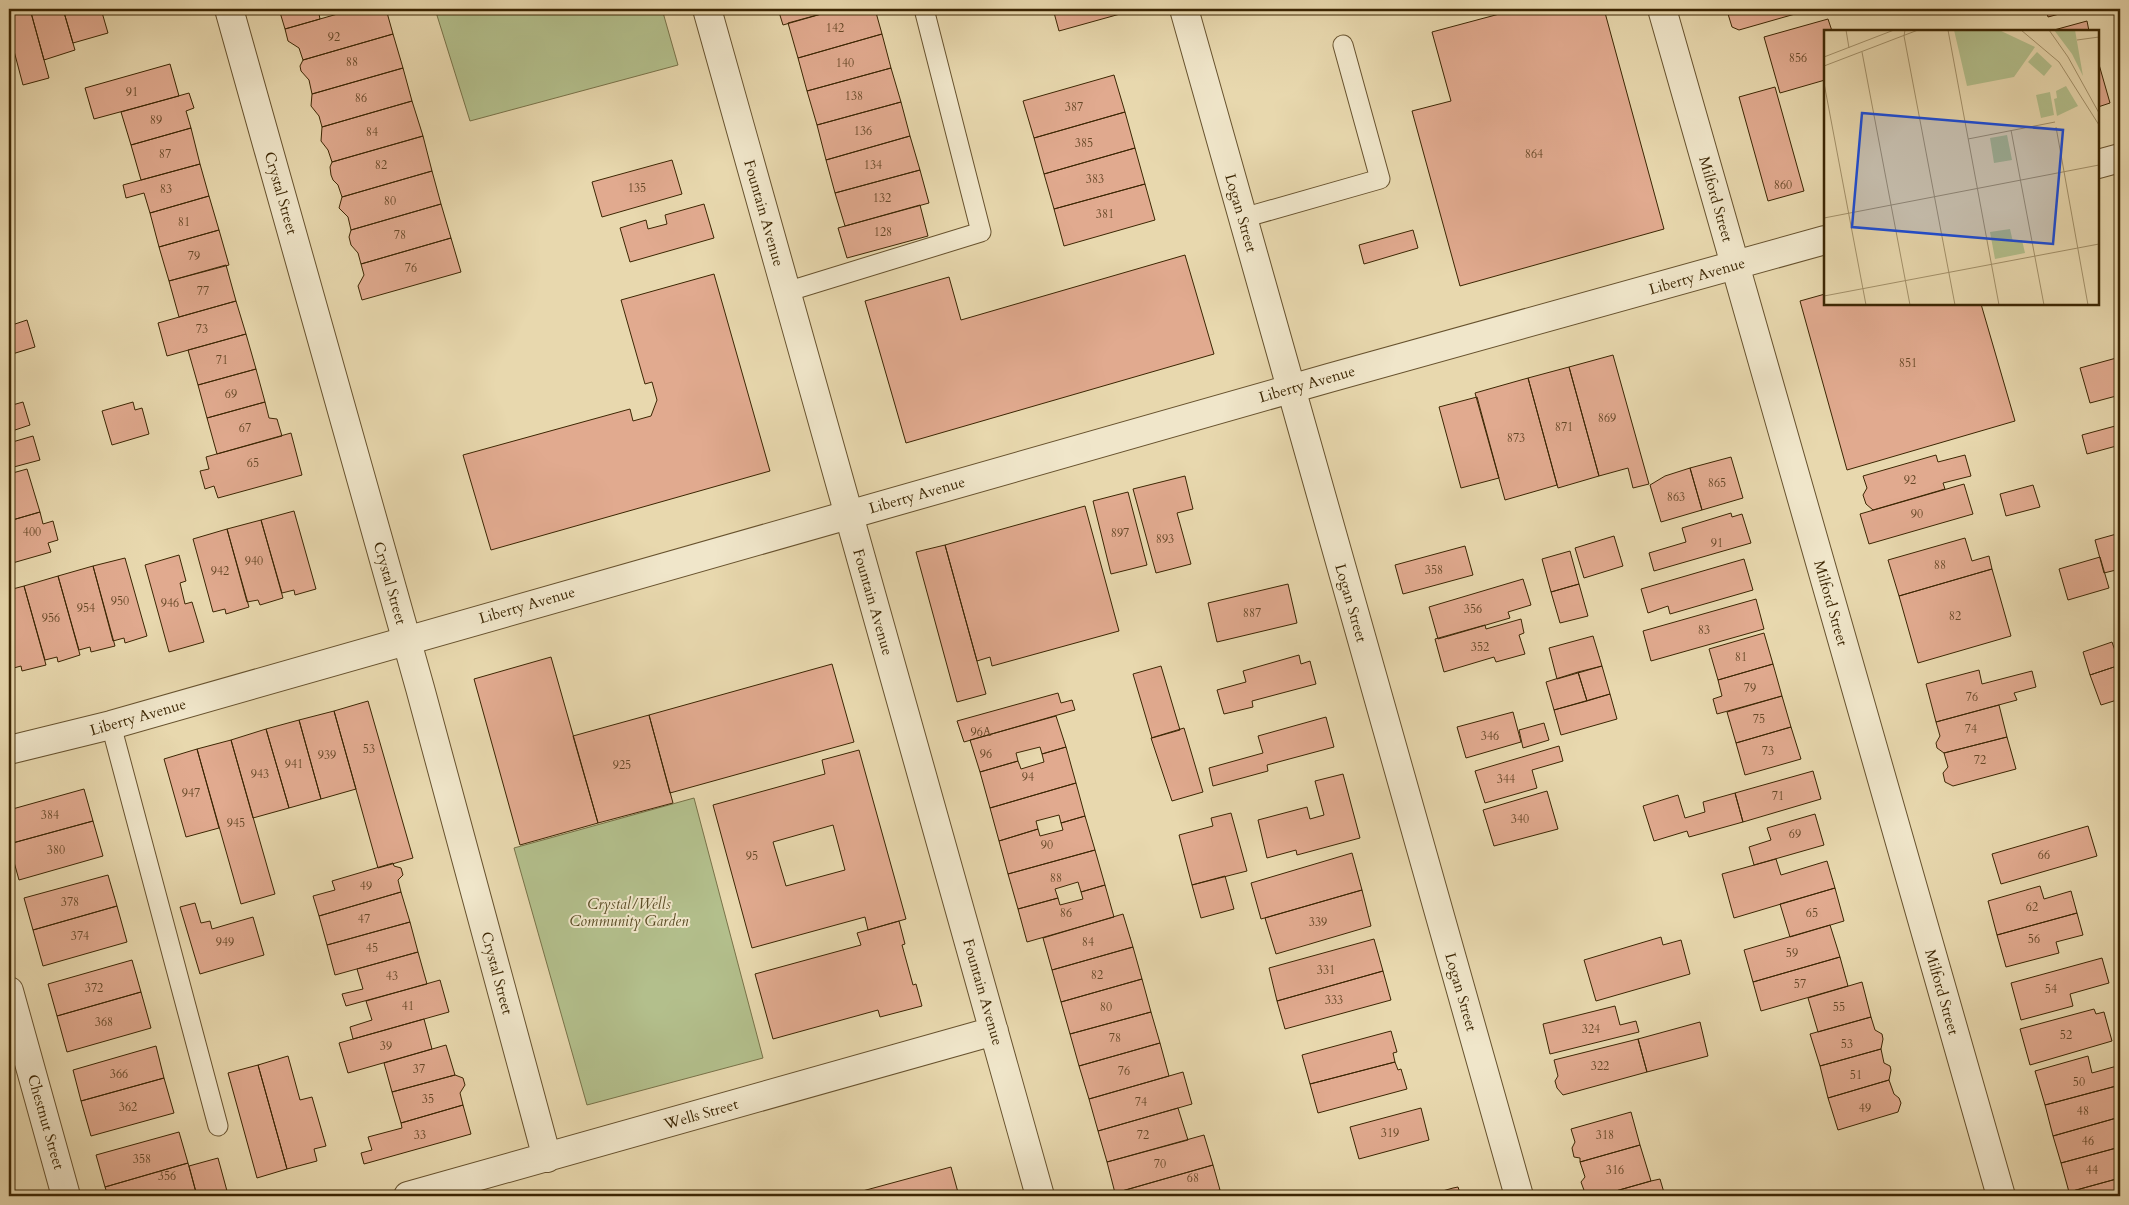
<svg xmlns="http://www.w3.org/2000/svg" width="2129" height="1205" viewBox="0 0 2129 1205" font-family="Cardo,serif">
	<rect width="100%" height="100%" fill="#e8d8ae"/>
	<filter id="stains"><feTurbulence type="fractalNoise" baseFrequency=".004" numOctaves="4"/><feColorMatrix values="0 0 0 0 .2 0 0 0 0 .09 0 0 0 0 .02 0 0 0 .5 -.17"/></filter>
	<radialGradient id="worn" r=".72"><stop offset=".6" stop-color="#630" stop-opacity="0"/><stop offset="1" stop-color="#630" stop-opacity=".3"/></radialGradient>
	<path fill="#b3bf8c" stroke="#787248" d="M435,9H662L678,65L470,121Z
		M694,798L763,1058L587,1105L514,848Z"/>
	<path fill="#e1aa8f" stroke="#3c2603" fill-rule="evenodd" d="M9,9H30L49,78L23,85L9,32Z
		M30,9H63L75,50L44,60Z
		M63,9H101L108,33L73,43Z
		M279,9H318L320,19L285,29Z
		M355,9H386L393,34L303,60L299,48L288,41L285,29Z
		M778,9H839L783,25Z
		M839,9H875L882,34L798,58L788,23Z
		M1053,9H1119L1120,14L1059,31Z
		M1518,9H1604L1664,229L1460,286L1412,111L1451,101L1432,32Z
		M1734,9H1794L1795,14L1739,30L1732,27L1728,14Z
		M2046,9H2078L2048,17Z
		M1828,19L1832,31H1825V80L1780,93L1764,37Z
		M2087,21L2089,31H2054V30Z
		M393,34L403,68L312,94L309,80L301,71L300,66L303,60Z
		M882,34L891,68L807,91L798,58Z
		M2098,61L2110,103L2098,107Z
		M170,64L179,96L94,119L85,88Z
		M403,68L412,101L322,127L319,116L311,106L312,94Z
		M891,68L901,102L817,125L807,91Z
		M1114,75L1125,112L1034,138L1023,101Z
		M1775,87L1804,191L1768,201L1739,97Z
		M189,93L194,108L186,111L191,128L131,145L121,112Z
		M412,101L423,136L332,162L328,150L321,141L322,127Z
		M901,102L910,136L826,160L817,125Z
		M1125,112L1135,148L1044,174L1034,138Z
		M191,128L200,164L141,180L131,145Z
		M423,136L432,171L342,197L338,185L333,180L331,175L330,167L332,162Z
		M910,136L920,170L835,193L826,160Z
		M1135,148L1145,184L1054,209L1044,174Z
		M672,160L682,194L602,217L592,182Z
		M200,164L209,196L150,213L144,193L126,198L123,185Z
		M920,170L929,203L845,226L835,193Z
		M432,171L441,204L351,230L348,217L339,208L342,197Z
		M1145,184L1155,220L1064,246L1054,209Z
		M209,196L219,230L159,247L150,213Z
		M441,204L451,238L361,264L358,253L351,245L349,237L351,230Z
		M704,204L714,238L630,262L620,228L646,220L648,229L667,224L665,215Z
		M920,205L928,236L847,258L838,228Z
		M219,230L229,265L169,281L159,247Z
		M1413,230L1418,248L1364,264L1359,245Z
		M451,238L461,272L362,300L358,286L364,275L361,264Z
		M1185,255L1214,354L906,443L865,301L949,277L961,320Z
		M226,265L236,301L179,317L169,281Z
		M714,274L770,471L491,550L463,455L630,409L633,421L651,416L657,400L652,382L645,384L621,300Z
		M1825,294V304H1981L2015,421L1847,470L1800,301Z
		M236,301L246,334L167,356L158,323Z
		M27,320L35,347L9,355V326Z
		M246,334L256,369L198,385L188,350Z
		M1613,355L1649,484L1633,488L1628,468L1599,476L1569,367Z
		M2120,357V395L2090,403L2080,368Z
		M1569,367L1599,476L1558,488L1528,378Z
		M256,369L265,402L207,418L198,385Z
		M1528,378L1557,485L1505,500L1475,393Z
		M1477,397L1499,478L1461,488L1439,407Z
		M23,402L30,425L9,432V406Z
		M133,402L135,410L142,408L149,434L112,445L102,411Z
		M265,402L269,418L277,419L282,436L217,454L207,418Z
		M2119,425L2120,445L2087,454L2082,435Z
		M291,433L302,475L218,498L214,486L205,489L200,471L209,469L206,457Z
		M33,436L40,460L10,468L12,474H9V443Z
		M1936,455L1938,462L1965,455L1971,476L1943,483L1945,489L1873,510L1866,504L1863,495L1867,488L1863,476Z
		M1731,457L1743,498L1702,510L1690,468Z
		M1690,468L1702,510L1661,522L1650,485L1665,476Z
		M27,469L40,512L9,521V474Z
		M1185,476L1193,509L1177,513L1191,564L1156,573L1133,489Z
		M1964,484L1973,514L1869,544L1860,514Z
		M2033,485L2040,507L2006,516L2000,494Z
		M1128,492L1147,565L1111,574L1093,501Z
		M1085,506L1119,631L992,666L990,657L977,661L945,545Z
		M294,511L316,589L295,595L294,590L282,593L261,520Z
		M40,512L43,524L53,521L58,540L48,543L51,552L9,564V521Z
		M1731,513L1732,517L1742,514L1751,543L1654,571L1649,553L1686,542L1682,528Z
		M261,520L283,598L260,605L258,600L247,602L227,529Z
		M227,529L249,607L226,614L225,609L213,612L193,539Z
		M2120,533V569L2104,573L2095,540Z
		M1614,536L1623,566L1584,578L1575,548Z
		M1965,538L1972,561L1989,556L1992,569L1899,596L1888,560Z
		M945,545L986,694L957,702L916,552Z
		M1465,546L1473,575L1403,594L1395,565Z
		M1570,551L1579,584L1551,592L1542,559Z
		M179,555L186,581L180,583L185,604L192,602L204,642L169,652L145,565Z
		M2100,557L2109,588L2068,600L2059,569Z
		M125,558L147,636L125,643L124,638L113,641L93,566Z
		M1744,559L1753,590L1670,614L1668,606L1648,613L1641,589Z
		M93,566L115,646L91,652L90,647L79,650L58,576Z
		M1992,569L2011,636L1918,663L1899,596Z
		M58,576L80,655L58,662L57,657L45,660L24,586Z
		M1523,579L1531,605L1508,612L1510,618L1438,639L1429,607Z
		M1288,584L1297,623L1217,642L1208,603Z
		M1579,584L1588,616L1560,623L1551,592Z
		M24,586L46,665L22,671L21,666L10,669L9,663V590Z
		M1756,599L1764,629L1651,661L1643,631Z
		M1521,619L1524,633L1519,635L1525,654L1496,662L1494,657L1444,672L1435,639L1485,625L1486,629Z
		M1764,633L1773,664L1718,680L1709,649Z
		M1593,636L1602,666L1557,679L1549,648Z
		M2112,642L2120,665L2090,675L2083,652Z
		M1299,655L1301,664L1310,661L1316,684L1252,701L1253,707L1224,714L1217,690L1246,682L1243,671Z
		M551,657L598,823L520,845L474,679Z
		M832,664L854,742L670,793L649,715Z
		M1773,664L1782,696L1717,714L1713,699L1722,696L1718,680Z
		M2120,665V699L2101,705L2090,675Z
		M1161,666L1180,730L1152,738L1133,674Z
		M1602,666L1610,694L1587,701L1578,672Z
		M1979,670L1982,684L2032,671L2036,687L2014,693L2017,700L1936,722L1926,684Z
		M1578,672L1587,701L1554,710L1546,682Z
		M1058,693L1061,703L1072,700L1075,710L964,742L957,721Z
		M1610,694L1617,719L1561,735L1554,710Z
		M1782,696L1791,727L1736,743L1727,712Z
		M368,701L413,858L378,868L334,711Z
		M1999,705L2007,737L1944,753L1937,748L1936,743L1940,736L1936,722Z
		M334,711L356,789L321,799L299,720Z
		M1513,712L1521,742L1466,758L1457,727Z
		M649,715L673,803L598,823L573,736Z
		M1056,716L1066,747L1042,754L1040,747L1016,753L1018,761L980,772L970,740Z
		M1326,717L1334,747L1267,765L1268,771L1213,786L1209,768L1263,753L1258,736Z
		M299,720L321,799L289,808L266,729Z
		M1544,723L1549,740L1523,748L1519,730Z
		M1791,727L1801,759L1745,775L1736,743Z
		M1184,728L1203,792L1172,801L1151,738Z
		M266,729L289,808L253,818L231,740Z
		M2007,737L2016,769L1953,786L1945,782L1943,773L1948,767L1944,753Z
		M231,740L275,894L241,904L197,749Z
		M1559,746L1563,761L1532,770L1537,788L1485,803L1475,771Z
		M1066,747L1076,783L990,808L980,772L1018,761L1021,769L1044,762L1042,754Z
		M197,749L219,828L186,837L164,759Z
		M859,750L906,919L868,930L865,917L752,948L713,805L825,774L822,760ZM833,825L845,870L786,886L773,842Z
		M1813,771L1821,799L1743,822L1735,793Z
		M1343,774L1360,838L1297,855L1296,850L1267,858L1258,820L1307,807L1310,819L1324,815L1315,781Z
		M1076,783L1085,816L1061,823L1059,815L1036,821L1038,829L999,841L990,808Z
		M84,789L93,821L9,844V810Z
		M1547,791L1558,829L1494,846L1483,810Z
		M1735,793L1743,822L1689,837L1687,831L1654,841L1643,806L1678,795L1685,818L1705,812L1703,802Z
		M1231,813L1247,871L1192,885L1179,835L1213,826L1211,818Z
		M1815,814L1824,845L1754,865L1749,847L1771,840L1767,828Z
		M1085,816L1095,850L1008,874L999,841L1038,829L1040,836L1063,830L1061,823Z
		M93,821L103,856L19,880L9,844Z
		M2088,826L2097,856L2001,884L1992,854Z
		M1095,850L1105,885L1081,892L1078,882L1055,889L1058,898L1018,909L1008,874Z
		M1352,853L1362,890L1261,919L1251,883Z
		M1776,859L1781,875L1827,861L1835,888L1734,918L1722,874Z
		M393,863L394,866L401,868L403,875L398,880L401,892L319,916L313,896L335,890L332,881Z
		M108,875L117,906L33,930L24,898Z
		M1225,876L1234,909L1201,918L1192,885Z
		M1105,885L1114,917L1027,942L1018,909L1058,898L1060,905L1083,899L1081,892Z
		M2040,886L2044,899L2071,891L2077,913L1997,935L1988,901Z
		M1835,888L1844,921L1790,937L1780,904Z
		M1362,890L1371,926L1276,954L1265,918Z
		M401,892L410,922L327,945L319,916Z
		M195,903L201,923L210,921L212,929L253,917L264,955L200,974L180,907Z
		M117,906L127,942L43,966L33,930Z
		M2077,913L2083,935L2056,942L2059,953L2006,967L1997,935Z
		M1123,914L1133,947L1052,970L1043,938Z
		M899,921L905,944L902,945L913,985L916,984L922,1006L880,1017L878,1010L773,1039L755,974L861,945L857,933Z
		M410,922L418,952L335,975L327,945Z
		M1830,925L1840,957L1753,982L1744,950Z
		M1661,937L1663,945L1681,940L1690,974L1596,1001L1584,960Z
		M1374,939L1383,971L1277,1001L1269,968Z
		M1133,947L1142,979L1061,1002L1052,970Z
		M418,952L427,984L346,1006L342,994L363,989L357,969Z
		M1840,957L1848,986L1761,1011L1753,982Z
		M2102,958L2109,983L2070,994L2073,1006L2021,1020L2011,983Z
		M132,960L141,992L57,1016L48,984Z
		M1383,971L1391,1000L1285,1029L1277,1001Z
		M1142,979L1151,1012L1070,1034L1061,1002Z
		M440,980L449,1012L353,1039L350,1027L372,1020L366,1001Z
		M1862,982L1871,1017L1818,1032L1808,998Z
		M141,992L151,1028L67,1052L57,1016Z
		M1615,1006L1620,1025L1636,1021L1639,1032L1550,1054L1543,1024Z
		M2094,1009L2096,1014L2104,1012L2112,1041L2030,1065L2020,1029Z
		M1151,1012L1160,1043L1079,1066L1070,1034Z
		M1871,1017L1875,1030L1882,1034L1883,1039L1881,1049L1820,1066L1810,1034Z
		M424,1019L432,1049L348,1073L339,1043Z
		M1700,1022L1708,1056L1647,1072L1638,1039Z
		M1391,1031L1397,1052L1393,1053L1395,1062L1310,1084L1302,1055Z
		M1638,1039L1647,1072L1563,1095L1557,1088L1555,1081L1558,1076L1554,1060Z
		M1160,1043L1169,1076L1089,1099L1079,1066Z
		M446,1045L455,1075L392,1092L384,1063Z
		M156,1046L164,1078L81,1101L73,1070Z
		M1881,1049L1884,1063L1890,1066L1891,1070L1889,1080L1828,1098L1820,1066Z
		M288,1056L300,1100L312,1097L326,1146L314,1149L317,1161L287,1169L258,1065Z
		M2088,1056L2092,1073L2117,1066L2120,1085L2045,1105L2035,1071Z
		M1395,1062L1398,1070L1401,1069L1407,1089L1318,1113L1310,1084Z
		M258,1065L287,1169L257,1178L228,1073Z
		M1183,1072L1192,1104L1098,1131L1089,1099Z
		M455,1075L463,1078L465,1085L460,1093L463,1105L401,1123L392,1092Z
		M164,1078L174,1113L91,1136L81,1101Z
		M1889,1080L1894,1094L1899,1098L1901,1103L1898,1112L1838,1130L1828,1098Z
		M2120,1085V1117L2053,1136L2045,1105Z
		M463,1105L471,1134L364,1164L361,1153L372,1150L368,1137L402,1128L401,1123Z
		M1178,1108L1188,1140L1107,1162L1098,1131Z
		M1421,1108L1429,1140L1359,1159L1350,1127Z
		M1631,1112L1640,1145L1580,1162V1158L1574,1157L1572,1148L1575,1142L1571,1129Z
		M2120,1117V1147L2061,1163L2053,1136Z
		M179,1132L188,1163L105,1187L96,1155Z
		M1204,1135L1213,1165L1115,1193L1107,1162Z
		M1640,1145L1651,1181L1598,1196H1590V1194L1585,1193L1581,1182L1585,1177L1580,1162Z
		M2120,1147V1178L2069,1192L2061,1163Z
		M218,1158L227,1191L206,1196H197L189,1166Z
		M188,1163L197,1196H108L105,1187Z
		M1213,1165L1220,1190L1197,1196H1115V1193Z
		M951,1167L959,1196H844Z
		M2120,1178V1196H2054L2069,1192Z
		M1660,1179L1665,1196H1598L1651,1181Z
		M1458,1187L1461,1196H1425L1453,1188Z"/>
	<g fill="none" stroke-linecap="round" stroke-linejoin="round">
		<defs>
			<path id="service" d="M1243,218L1380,179L1343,45
				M786,292L981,232L924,9
				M111,725L218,1126"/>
			<path id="minor" d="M229,9L420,688L547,1158
				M707,9L1040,1196
				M1184,9L1519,1196
				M1662,9L2001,1196
				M9,991L66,1196
				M408,1196L994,1031"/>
			<path id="tertiary" d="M2098,164L2120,158
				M9,750L111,725L1329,378L1825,240"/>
		</defs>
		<use href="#service" stroke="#67522e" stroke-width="21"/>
		<use href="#minor" stroke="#67522e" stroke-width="30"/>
		<use href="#tertiary" stroke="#67522e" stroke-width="30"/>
		<use href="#service" stroke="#f0e6ca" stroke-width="19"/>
		<use href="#minor" stroke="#f0e6ca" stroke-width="28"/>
		<use href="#tertiary" stroke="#f0e6ca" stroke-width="28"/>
	</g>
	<g text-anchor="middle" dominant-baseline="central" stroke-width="4" stroke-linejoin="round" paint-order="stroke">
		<g font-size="12" fill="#654726">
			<text x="835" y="28">142</text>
			<text x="334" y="37">92</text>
			<text x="1798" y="58">856</text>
			<text x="352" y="62">88</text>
			<text x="845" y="63">140</text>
			<text x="132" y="92">91</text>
			<text x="854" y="96">138</text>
			<text x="361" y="98">86</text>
			<text x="1074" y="107">387</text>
			<text x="156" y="120">89</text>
			<text x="863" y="131">136</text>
			<text x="372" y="132">84</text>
			<text x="1084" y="143">385</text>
			<text x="165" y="154">87</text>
			<text x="1534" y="154">864</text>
			<text x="381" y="165">82</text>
			<text x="873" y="165">134</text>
			<text x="1095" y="179">383</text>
			<text x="1783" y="185">860</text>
			<text x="637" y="188">135</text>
			<text x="166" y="189">83</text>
			<text x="882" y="198">132</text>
			<text x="390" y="201">80</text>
			<text x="1105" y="214">381</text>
			<text x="184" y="222">81</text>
			<text x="883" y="232">128</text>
			<text x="400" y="235">78</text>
			<text x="194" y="256">79</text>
			<text x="411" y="268">76</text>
			<text x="203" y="291">77</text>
			<text x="202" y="329">73</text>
			<text x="222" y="360">71</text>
			<text x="1908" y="363">851</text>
			<text x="231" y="394">69</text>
			<text x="1607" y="418">869</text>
			<text x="1564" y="427">871</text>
			<text x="245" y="428">67</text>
			<text x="1516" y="438">873</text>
			<text x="253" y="463">65</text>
			<text x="1910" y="480">92</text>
			<text x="1717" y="483">865</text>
			<text x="1676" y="497">863</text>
			<text x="1917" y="514">90</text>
			<text x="32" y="532">400</text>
			<text x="1120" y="533">897</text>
			<text x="1165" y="539">893</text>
			<text x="1717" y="543">91</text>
			<text x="254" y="561">940</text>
			<text x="1940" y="565">88</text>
			<text x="1434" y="570">358</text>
			<text x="220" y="571">942</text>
			<text x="120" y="601">950</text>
			<text x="170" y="603">946</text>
			<text x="86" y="608">954</text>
			<text x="1473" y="609">356</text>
			<text x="1252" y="613">887</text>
			<text x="1955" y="616">82</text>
			<text x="51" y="618">956</text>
			<text x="1704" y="630">83</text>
			<text x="1480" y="647">352</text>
			<text x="1741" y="657">81</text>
			<text x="1750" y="688">79</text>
			<text x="1972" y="697">76</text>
			<text x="1759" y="719">75</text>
			<text x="1971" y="729">74</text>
			<text x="981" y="732">96A</text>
			<text x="1490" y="736">346</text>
			<text x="369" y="749">53</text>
			<text x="1768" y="751">73</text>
			<text x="986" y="754">96</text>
			<text x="327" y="755">939</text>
			<text x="1980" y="760">72</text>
			<text x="294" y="764">941</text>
			<text x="622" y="765">925</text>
			<text x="260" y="774">943</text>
			<text x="1028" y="777">94</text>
			<text x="1506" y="779">344</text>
			<text x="191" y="793">947</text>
			<text x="1778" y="796">71</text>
			<text x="50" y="815">384</text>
			<text x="1520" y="819">340</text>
			<text x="236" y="823">945</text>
			<text x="1795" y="834">69</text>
			<text x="1047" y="845">90</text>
			<text x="56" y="850">380</text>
			<text x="2044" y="855">66</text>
			<text x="752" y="856">95</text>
			<text x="1056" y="878">88</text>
			<text x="366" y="886">49</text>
			<text x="70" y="902">378</text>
			<text x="2032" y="907">62</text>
			<text x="1066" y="913">86</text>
			<text x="1812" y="913">65</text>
			<text x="364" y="919">47</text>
			<text x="1318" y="922">339</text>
			<text x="80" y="936">374</text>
			<text x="2034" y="939">56</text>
			<text x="225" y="942">949</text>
			<text x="1088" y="942">84</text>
			<text x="372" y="948">45</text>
			<text x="1792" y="953">59</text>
			<text x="1326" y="970">331</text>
			<text x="1097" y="975">82</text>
			<text x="392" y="976">43</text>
			<text x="1800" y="984">57</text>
			<text x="94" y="988">372</text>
			<text x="2051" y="989">54</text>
			<text x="1334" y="1000">333</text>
			<text x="408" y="1006">41</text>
			<text x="1106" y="1007">80</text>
			<text x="1839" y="1007">55</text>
			<text x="104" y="1022">368</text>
			<text x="1591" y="1029">324</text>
			<text x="2066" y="1035">52</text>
			<text x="1115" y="1038">78</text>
			<text x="1847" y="1044">53</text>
			<text x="386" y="1046">39</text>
			<text x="1600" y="1066">322</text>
			<text x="419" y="1069">37</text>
			<text x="1124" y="1071">76</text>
			<text x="119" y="1074">366</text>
			<text x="1856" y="1075">51</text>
			<text x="2079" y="1082">50</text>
			<text x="428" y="1099">35</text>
			<text x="1141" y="1102">74</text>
			<text x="128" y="1107">362</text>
			<text x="1865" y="1108">49</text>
			<text x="2083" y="1111">48</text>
			<text x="1390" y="1133">319</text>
			<text x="420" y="1135">33</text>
			<text x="1143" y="1135">72</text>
			<text x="1605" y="1135">318</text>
			<text x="2088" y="1141">46</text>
			<text x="142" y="1159">358</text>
			<text x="1160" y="1164">70</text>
			<text x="1615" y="1170">316</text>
			<text x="2092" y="1170">44</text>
			<text x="167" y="1176">356</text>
			<text x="1193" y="1178">68</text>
		</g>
		<g font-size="15" fill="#3c2603" stroke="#f0e6ca">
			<text transform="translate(281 193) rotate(74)">Crystal Street</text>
			<text transform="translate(1716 199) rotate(74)">Milford Street</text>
			<text transform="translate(764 213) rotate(74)">Fountain Avenue</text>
			<text transform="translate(1241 213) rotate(74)">Logan Street</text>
			<text transform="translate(1697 276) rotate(-16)">Liberty Avenue</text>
			<text transform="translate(1307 384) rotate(-16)">Liberty Avenue</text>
			<text transform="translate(917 495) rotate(-16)">Liberty Avenue</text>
			<text transform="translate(390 583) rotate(74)">Crystal Street</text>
			<text transform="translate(873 602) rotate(74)">Fountain Avenue</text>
			<text transform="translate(1351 603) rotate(74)">Logan Street</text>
			<text transform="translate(1831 603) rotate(74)">Milford Street</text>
			<text transform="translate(527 605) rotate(-16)">Liberty Avenue</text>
			<text transform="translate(138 717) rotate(-16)">Liberty Avenue</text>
			<text transform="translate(497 973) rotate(75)">Crystal Street</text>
			<text transform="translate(983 992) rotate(74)">Fountain Avenue</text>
			<text transform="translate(1461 992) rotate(74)">Logan Street</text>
			<text transform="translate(1942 992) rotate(74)">Milford Street</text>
			<text transform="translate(701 1114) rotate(-16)">Wells Street</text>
			<text transform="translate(46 1122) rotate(74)">Chestnut Street</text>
		</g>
		<g font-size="15" font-style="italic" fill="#5a4c25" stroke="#f0e6ca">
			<text x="629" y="904">Crystal/Wells<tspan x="629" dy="17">Community Garden</tspan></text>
		</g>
	</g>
	<g transform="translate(1824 30)">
		<rect width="275" height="275" fill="#e8d8ae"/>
		<path d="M130,0H175L211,17L190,47L143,56ZM230,0H251L259,46L248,24ZM213,22L228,36L220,46L204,32ZM242,56L254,76L233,86L230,69L233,68L232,61ZM226,62L230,85L217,88L212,65ZM183,105L188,130L170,133L166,108ZM186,199L189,212L198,210L201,223L171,229L166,202Z" fill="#b3bf8c"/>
		<path fill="none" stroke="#a3916a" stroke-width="1" d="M22,0L25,18M81,0L80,6L131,275M124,0L175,275M197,0L235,32L275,95M225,0L244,27L275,83M253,10L275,7M38,22L86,275M0,27L70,0M0,36L94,0M0,53L42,275M232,97L264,275M187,100L220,275M144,109L231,92M0,188L275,135M0,266L275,214"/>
		<path fill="#1d4ed8" fill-opacity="0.15" stroke="#1d4ed8" stroke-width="2.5" d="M38,83L239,100L229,214L28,197Z"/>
		<rect width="275" height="275" fill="none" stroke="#3c2603" stroke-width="2.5"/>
	</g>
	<rect width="2129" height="1205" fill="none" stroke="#e8d8ae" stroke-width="30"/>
	<rect x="10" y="10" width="2109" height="1185" fill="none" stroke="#3c2603" stroke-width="2.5"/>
	<rect x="15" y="15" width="2099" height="1175" fill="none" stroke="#3c2603"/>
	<rect width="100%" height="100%" filter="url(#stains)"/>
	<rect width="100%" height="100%" fill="url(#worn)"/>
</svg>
